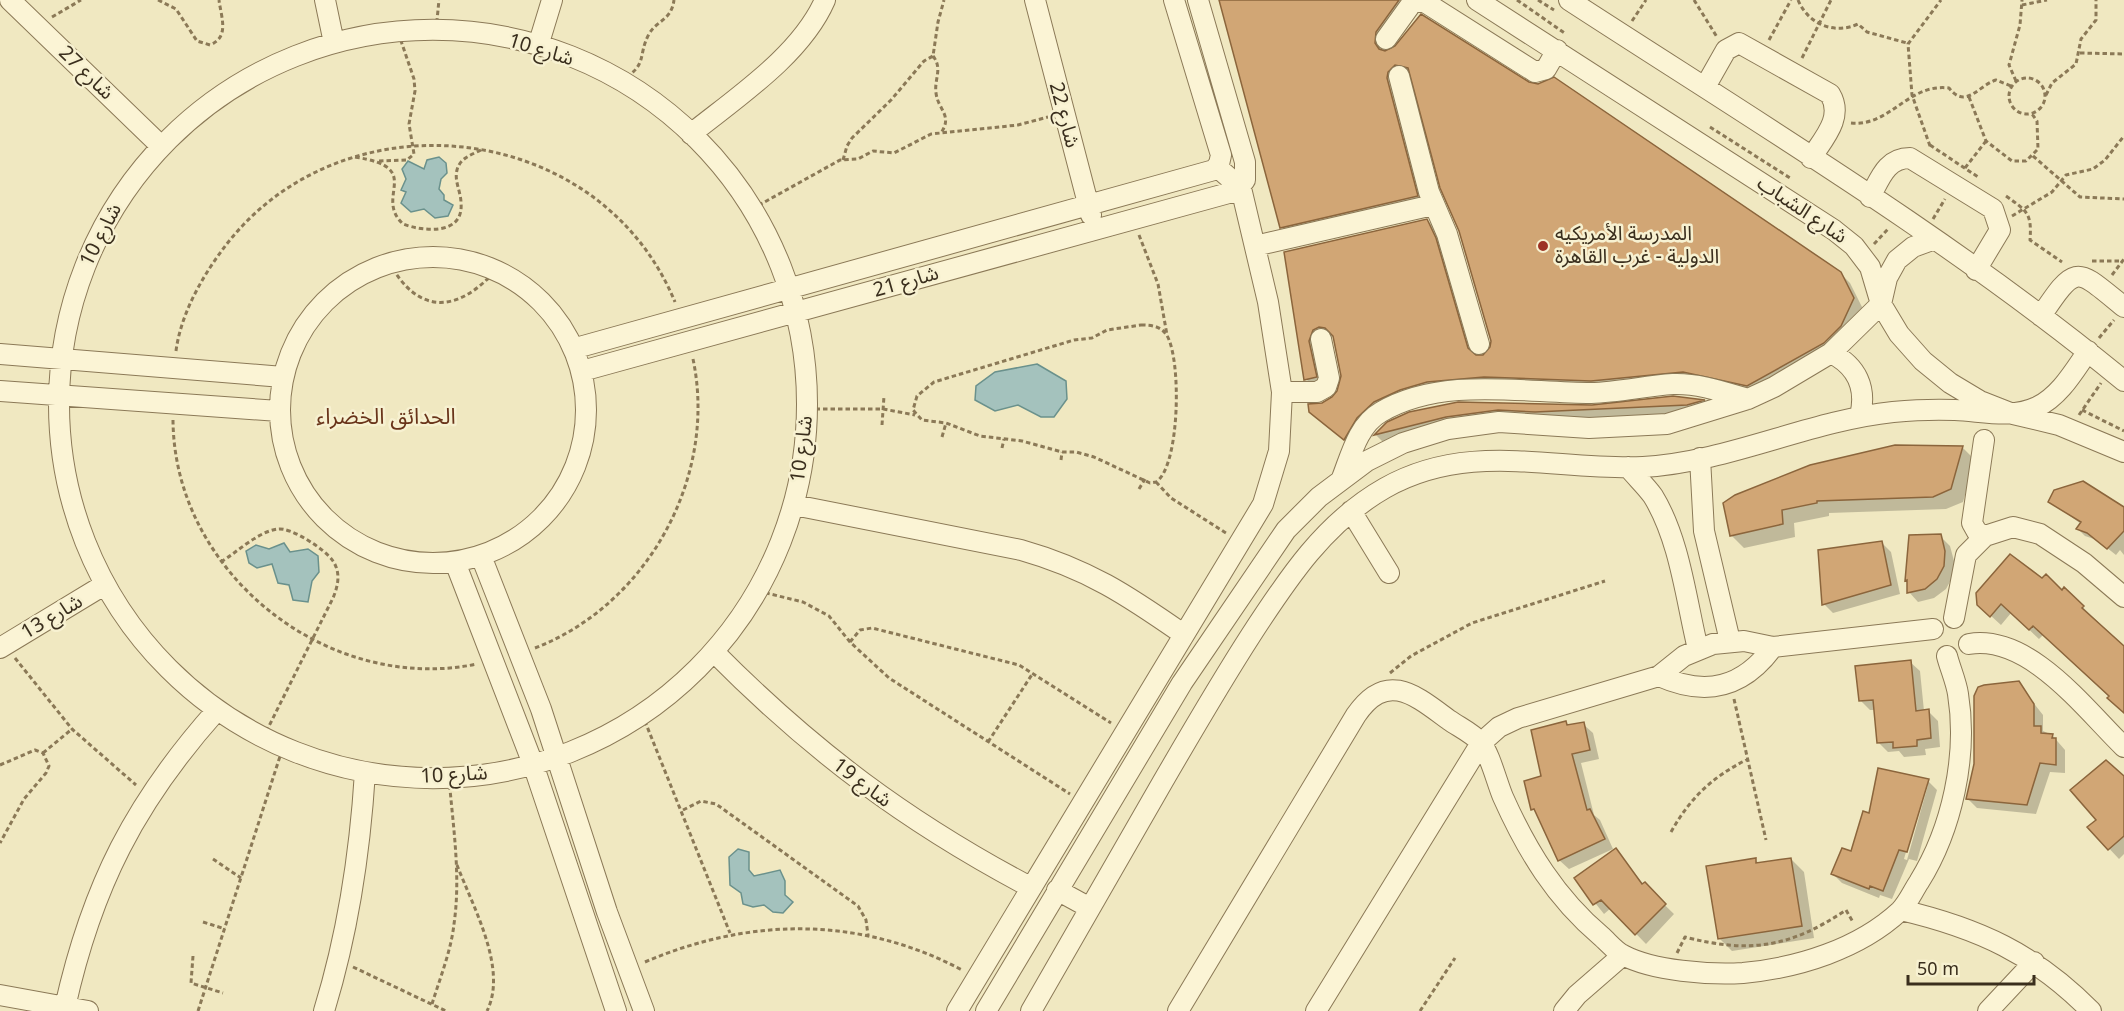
<svg xmlns="http://www.w3.org/2000/svg" width="2124" height="1011" viewBox="0 0 2124 1011" font-family="Georgia,'Noto Sans Arabic',serif">
	<rect width="100%" height="100%" fill="#f0e8c1"/>
	<path fill="#a4c2bd" stroke="#6a918c" stroke-width="1.5" d="M439,157L446,163L447,173L441,179L439,189L444,195V200L453,205L448,216L435,218L424,209L411,212L401,203L406,192L401,190L406,179L402,169L408,161L424,169L427,160Z
		M1037,364L1066,381L1067,399L1054,417H1041L1018,405L995,411L975,400L976,386L995,372Z
		M284,543L290,552L308,549L318,556L319,572L312,581L308,602L293,600L289,585L278,583L272,564L257,568L249,563L246,551L256,545L269,549Z
		M738,849L749,852V870L754,876L780,870L785,881V895L793,902L783,913L773,912L764,905L753,907L743,904L741,893L730,885L729,857Z"/>
	<path fill="#0003" fill-rule="evenodd" d="M1220,0H1422L1385,42L1384,53L1840,273L1850,283L1863,309L1850,336L1757,395L1466,387L1385,410L1354,448L1321,421L1323,404L1339,391L1342,376L1334,337L1329,336L1325,387L1315,389L1306,379L1286,253L1427,220L1437,230L1445,249L1476,357H1484L1492,348V340L1412,74L1400,76L1426,206L1291,237L1282,227Z
		M1673,398L1705,401L1713,409L1697,414L1546,421L1385,444L1376,435L1388,424L1458,404L1591,406Z
		M1962,447L1975,460L1963,502L1946,509L1829,513V516L1794,523L1795,537L1744,548L1731,535L1725,504L1773,480L1811,466Z
		M2050,501L2124,509V555L2120,550L2116,555L2097,540L2085,536L2078,529L2081,524Z
		M1910,536H1940L1950,546L1954,561L1953,576L1946,589L1934,598L1918,602L1909,592L1907,580Z
		M1881,542L1891,552L1900,594L1833,613L1824,604Z
		M2042,580L2062,592L2064,589L2124,647V711L2043,635L2039,639L2011,613L2001,625L1978,604Z
		M1910,662L1920,671L1924,711H1928L1938,721L1940,747L1925,749L1926,755L1904,757L1899,751L1888,752L1878,742L1875,710H1870L1861,701Z
		M2018,683L2043,715V731L2052,735L2065,750V773L2050,772L2036,814L1977,808L1968,799Z
		M1566,723L1569,726L1583,724L1593,733L1599,759L1581,763L1594,815L1600,820L1613,849L1569,869L1559,860L1538,815L1533,809Z
		M2124,778V854L2119,859L2089,827L2098,820Z
		M1928,781L1937,790L1917,861L1909,859L1892,899L1880,895L1879,898L1842,883L1833,874L1852,853L1870,815ZM1925,785H1928L1907,860L1904,859Z
		M1616,850L1644,885L1674,914L1646,944L1611,908L1604,914L1576,879Z
		M1791,859L1804,872L1814,938L1732,951L1719,938L1755,860L1760,864Z"/>
	<path fill="#d1a675" stroke="#8b653c" stroke-width="1.5" d="M1219,0H1399L1376,32L1375,43L1379,49L1385,51L1395,46L1421,14L1529,82L1538,84L1554,77L1841,272L1854,298L1841,326L1824,343L1747,386L1683,372L1591,381L1484,377L1427,382L1400,390L1374,402L1357,418L1344,440L1309,412L1308,404L1322,403L1332,397L1337,391L1341,376L1333,336L1325,328L1319,327L1313,330L1309,341L1317,377L1304,380L1284,252L1427,219L1436,238L1468,348L1476,355H1483L1490,347L1491,341L1459,231L1440,188L1408,68L1395,65L1388,72L1387,78L1418,196L1280,228Z
		M1673,396L1705,400L1687,405L1535,412L1498,410L1446,417L1374,435L1387,422L1409,412L1458,402L1592,405Z
		M1895,445L1963,446L1951,489L1933,497L1817,501V503L1782,510L1783,524L1730,536L1723,503L1735,495L1810,465Z
		M2083,481L2124,507V531L2107,549L2087,533L2076,529L2081,522L2048,502L2054,490Z
		M1941,534L1945,551L1944,566L1937,579L1925,589L1907,593V580L1905,581L1909,535Z
		M1882,541L1891,585L1822,605L1818,550Z
		M2010,554L2042,578L2046,574L2062,590L2064,587L2084,606L2082,608L2124,646V713L2107,698L2109,696L2033,626L2029,630L2001,604L1990,617L1977,605L1976,593Z
		M1911,660L1916,711L1929,709L1931,738L1917,740V746L1893,748V742L1877,743L1873,700L1859,701L1855,666Z
		M2019,681L2034,704V726H2041V733L2053,734L2052,738H2056V765L2040,763L2027,805L1966,799L1974,764V696L1978,687L1984,685Z
		M1566,721L1567,725L1584,722L1590,750L1572,754L1587,810L1590,809L1605,839L1558,861L1534,809L1531,810L1524,781L1541,776L1531,730Z
		M2106,760L2124,776V836L2108,850L2087,827L2096,820L2070,790Z
		M1878,768L1929,779L1907,852L1899,850L1883,891L1870,886L1869,889L1831,874L1842,848L1851,851L1863,811L1869,813Z
		M1616,848L1642,884L1645,882L1666,904L1635,935L1601,900L1593,905L1574,878Z
		M1756,858V863L1791,858L1802,926L1718,939L1706,866Z"/>
	<g fill="none" stroke-linecap="round" stroke-linejoin="round">
		<defs>
			<path id="minor" d="M10,0L161,146
				M325,0L334,43
				M1035,0L1091,215
				M1477,0L1834,230L1854,246L1870,267L1881,304L1899,334L1923,361L1950,383L1980,401L2013,414L2059,425L2124,452
				M1569,0C1755,121 1953,240 2124,381
				M59 404a374 374 0 1 1 748 0a374 374 0 1 1-748 0Z
				M1386,39L1412,3L1423,1L1535,72L1546,69L1557,50
				M538,46L552,0
				M1399,76L1429,192L1447,234L1479,344
				M1705,87L1726,50L1739,43L1830,94C1844,117 1824,138 1811,158
				M691,134C737,97 801,55 825,0
				M1870,197C1880,179 1886,158 1910,158L1993,209L2000,230L1976,270
				M1255,246L1433,205
				M280 410a153 153 0 1 1 306 0a153 153 0 1 1-306 0Z
				M2041,316C2077,262 2076,268 2124,307
				M576,348L1214,170L1219,164L1221,155L1174,0
				M1831,353C1857,366 1867,388 1860,416
				M0,354L283,377
				M582,371L1236,191L1245,180V162L1198,0
				M0,391L279,411
				M1282,392H1317L1326,387L1329,378L1321,339
				M1984,440L1972,523L1977,532L1985,536
				M1700,458L1704,531L1730,641
				M1628,467C1636,477 1646,486 1653,496C1680,540 1686,600 1698,649
				M1342,478C1351,455 1358,425 1381,412C1443,376 1523,393 1591,393C1619,392 1645,386 1673,384C1698,383 1724,392 1748,399
				M794,505L1021,550C1088,569 1127,595 1183,634
				M1351,511L1389,573
				M481,556L541,709L607,912L644,1011
				M455,562L533,764L616,1011
				M1954,618L1966,555L1985,536L2013,527L2040,534L2084,563L2124,597
				M1969,644C2029,634 2084,708 2124,747
				M0,648L104,585
				M714,652C812,751 907,822 1030,887
				M1659,676C1706,697 1743,688 1773,647
				M1057,890L1090,908
				M1901,910C1978,928 2035,954 2091,1011
				M0,995L88,1011
				M65,1007C92,886 135,802 217,710
				M324,1011C348,933 360,853 365,772
				M957,1011L1263,504L1279,451L1282,392L1268,302L1241,188L1217,167
				M986,1011L1182,683L1286,530L1319,497L1367,461L1403,443L1448,429L1499,422L1589,428L1667,424L1748,399L1774,387L1831,353L1881,304L1887,278L1897,260L1913,247L1932,240
				M1031,1011C1074,935 1118,859 1162,783C1191,733 1220,683 1251,635C1288,578 1325,522 1385,488C1470,440 1554,471 1643,467C1729,462 1808,421 1893,412C1914,410 1934,409 1955,410C1982,411 2012,419 2037,407C2060,396 2074,371 2088,351
				M1178,1011L1356,715C1387,670 1415,695 1449,720C1459,727 1474,734 1481,743C1490,754 1497,783 1503,797C1527,851 1556,898 1601,936C1608,942 1615,951 1623,955C1653,971 1710,975 1743,973C1798,968 1859,949 1900,911C1908,903 1913,891 1919,882C1952,829 1968,756 1958,694C1956,681 1950,668 1947,656
				M1316,1011L1481,743L1499,727L1518,718L1659,676L1684,656L1713,644L1744,641L1773,647L1933,629
				M1564,1011L1577,995L1623,955
				M1988,1011L2034,962"/>
		</defs>
		<use href="#minor" stroke="#8b7957" stroke-width="22"/>
		<path stroke="#8b7957" stroke-width="3" stroke-dasharray="4.5 3" stroke-linecap="butt" d="M158,0L176,9L197,41L210,45C230,37 221,17 219,0
			M1517,0L1566,34
			M1538,0L1554,10
			M1694,0L1717,37
			M1798,0C1808,24 1834,35 1858,24L1867,32L1907,43
			M2022,5L2047,0
			M52,17L81,0
			M1632,21L1646,0
			M436,30L439,0
			M1769,40L1791,0
			M2080,53L2124,54
			M933,56C943,69 934,79 936,93C938,110 953,115 941,133
			M1802,58L1831,0
			M2009 96a18 18 0 1 1 36 0a18 18 0 1 1-36 0Z
			M620,81C649,65 637,56 649,34C658,19 671,21 674,0
			M2016,81L2009,65L2020,25L2022,0
			M2046,95L2052,83L2076,64L2081,39L2096,20V0
			M1969,97L1986,141L2012,161H2026L2038,149L2037,121L2032,114
			M1851,123C1890,127 1908,83 1949,88C1966,110 1979,85 1996,80L2011,86
			M1710,127L1790,178
			M1930,145L1978,177
			M1930,146L1912,95L1908,44L1941,0
			M2033,156L2080,197L2124,199
			M355,157C426,168 373,196 403,224C424,232 464,235 461,203C461,192 454,181 457,170C460,158 471,155 481,150
			M843,160L847,146L852,138L891,100L924,61L933,56L938,22L944,0
			M379,161L407,160L414,154L409,124L415,91L414,79L398,32
			M1965,168L1986,141
			M2006,196C2027,211 2032,213 2030,240L2062,262
			M752,209L840,160L858,159L873,151L894,153L931,134L1018,125L1048,117
			M2012,216L2052,192L2066,175L2093,169L2105,160L2124,136
			M1933,219L1945,199
			M1139,235L1158,284L1167,335
			M1874,244L1888,229
			M2092,261H2122
			M389,262C418,316 458,313 496,270
			M2112,275L2124,259
			M1141,325C1151,325 1160,326 1166,334C1182,357 1180,467 1156,482L1150,483L1094,457L1076,452H1062L1022,441L980,436L946,423L922,420L913,410L917,396L934,382L1074,340L1092,338L1107,330Z
			M2099,338L2114,320
			M176,351C181,313 203,275 226,245C345,91 600,120 675,302
			M808,409H883L915,415
			M2082,410L2124,431
			M2079,415L2101,383
			M173,420C174,573 328,695 477,664
			M882,425L884,396
			M942,437L946,423
			M1002,448L1004,439
			M1061,460L1062,452
			M1156,482L1171,498L1226,533
			M1139,489L1145,479
			M221,562C237,552 259,531 278,529C291,527 326,550 333,561C341,573 338,586 333,598L263,738
			M758,591L803,602L829,616L850,642L889,678L1070,794
			M850,642L860,630L872,628L1019,665L1111,723
			M535,648C647,605 718,477 693,359
			M15,658L72,729L136,785
			M1390,673L1411,656L1472,623L1605,581
			M1734,699L1766,840
			M642,714L730,933
			M988,742L1033,673
			M43,753L72,729
			M0,765L35,750L43,753L49,766L46,773L24,799L0,843
			M683,810L701,801L716,804L858,906L866,920L868,935
			M1671,832C1690,798 1712,777 1748,759
			M213,859L241,878
			M457,865C473,907 508,969 487,1011
			M203,922L225,929
			M1677,953L1685,937C1750,954 1791,947 1846,910L1853,922
			M193,956L191,983L223,993
			M645,962C750,917 860,916 962,970
			M353,967L446,1011
			M432,1004C440,978 451,951 454,924C461,876 453,826 449,778
			M198,1011L283,747
			M1420,1011L1455,958"/>
		<use href="#minor" stroke="#fbf4d5" stroke-width="20"/>
	</g>
	<circle fill="#9d3224" stroke="#f7f1d1" stroke-width="2" cx="1543" cy="246" r="6"/>
	<g text-anchor="middle" dominant-baseline="central" stroke-width="5" stroke-linejoin="round" paint-order="stroke">
		<g font-size="20" fill="#3a2e1d" stroke="#f7f1d1">
			<text transform="translate(541 50) rotate(17)">شارع 10</text>
			<text transform="translate(86 73) rotate(44)">شارع 27</text>
			<text transform="translate(1064 115) rotate(75)">شارع 22</text>
			<text transform="translate(1802 210) rotate(34)">شارع الشباب</text>
			<text transform="translate(101 235) rotate(-63)">شارع 10</text>
			<text transform="translate(906 282) rotate(-16)">شارع 21</text>
			<text transform="translate(802 449) rotate(-83)">شارع 10</text>
			<text transform="translate(52 617) rotate(-31)">شارع 13</text>
			<text transform="translate(454 775) rotate(-3)">شارع 10</text>
			<text transform="translate(862 783) rotate(37)">شارع 19</text>
		</g>
		<g font-size="20" fill="#3a2e1d" stroke="#f7f1d1" text-anchor="start">
			<text x="1555" y="234">المدرسة الأمريكيه<tspan x="1555" dy="23">الدولية - غرب القاهرة</tspan></text>
		</g>
		<g font-size="22" fill="#69341a" stroke="#f7f1d1">
			<text x="386" y="417">الحدائق الخضراء</text>
		</g>
	</g>
	<path d="M1908 975v9h126v-9" fill="none" stroke="#3a2e1d" stroke-width="3"/>
	<text x="1917" y="975" font-size="18" fill="#3a2e1d" stroke="#f7f1d1" stroke-width="4.5" paint-order="stroke">50 m</text>
</svg>
